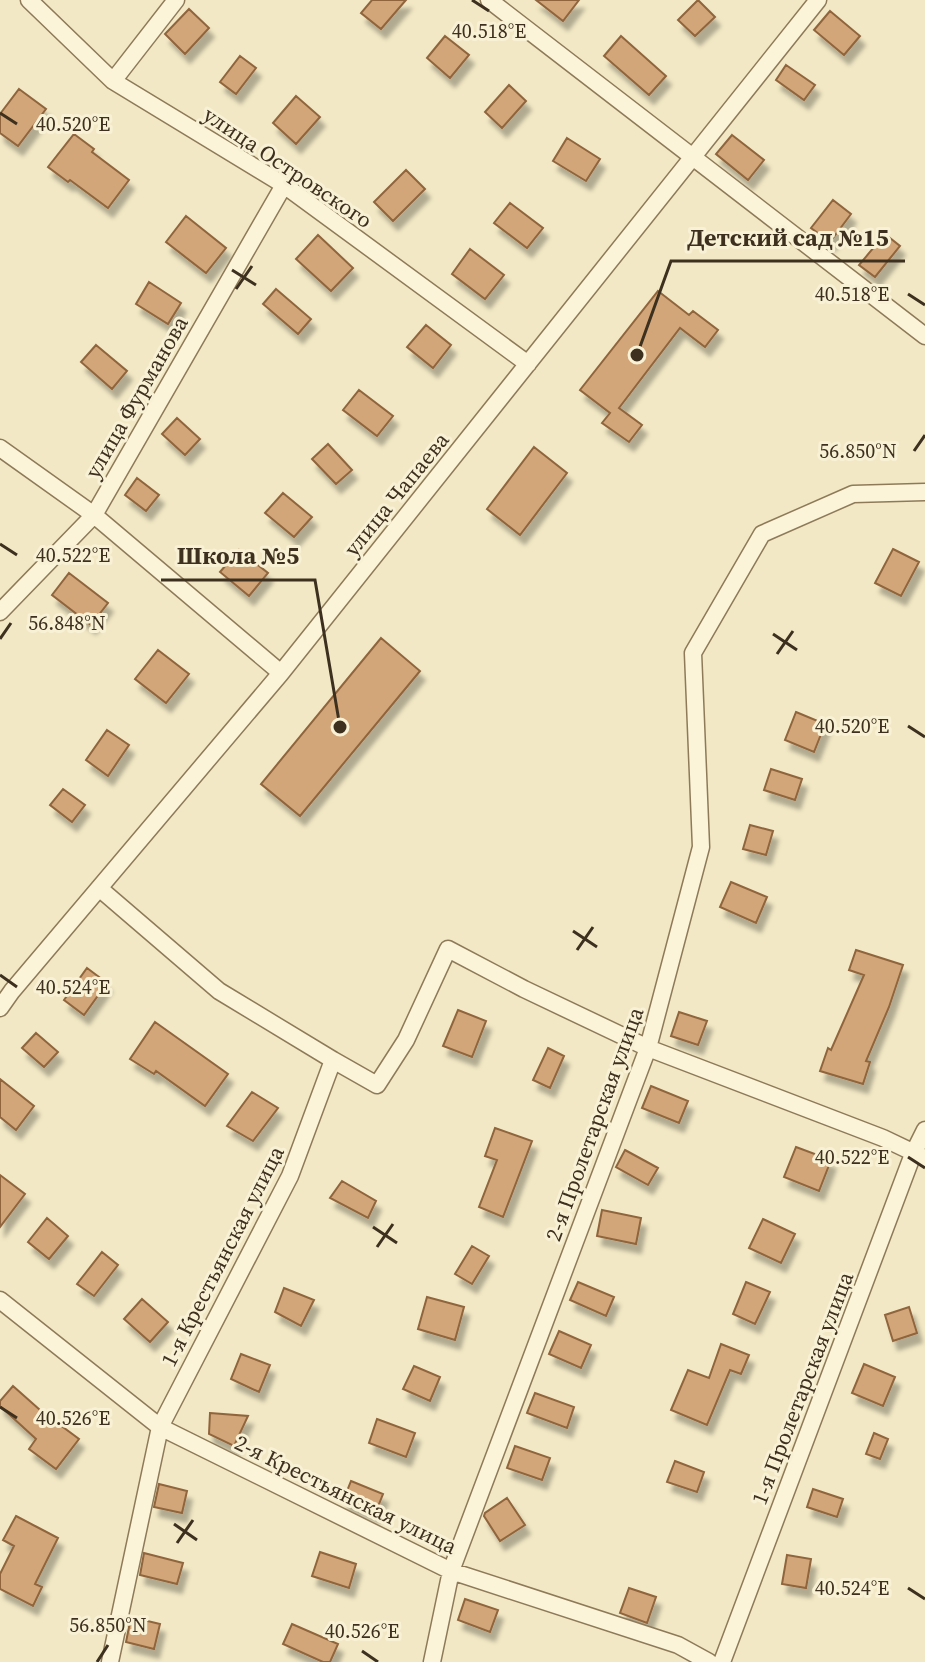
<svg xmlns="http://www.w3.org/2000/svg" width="925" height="1662" viewBox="0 0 925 1662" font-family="'Source Serif 4',serif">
	<defs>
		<filter id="shadow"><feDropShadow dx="5" dy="9" stdDeviation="2" flood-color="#0004"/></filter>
	</defs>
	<rect width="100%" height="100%" fill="#f2e8c5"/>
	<path fill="#d2a678" stroke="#90653d" stroke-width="2" filter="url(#shadow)" d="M372,0H406L381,29L361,13Z
		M536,0H579L563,21Z
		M698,0L715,17L695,36L678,20Z
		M189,9L209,28L185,54L165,34Z
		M830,11L860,36L844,55L814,30Z
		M445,36L469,55L450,78L427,58Z
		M621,36L666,76L649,95L604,56Z
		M240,56L256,68L236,94L220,82Z
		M786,65L815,85L804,100L776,80Z
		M509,85L526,101L502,128L485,112Z
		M19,89L46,109L18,146L0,133V114Z
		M296,96L320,117L296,144L273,123Z
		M74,134L94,149L92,152L129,180L108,208L70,180L68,182L48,167Z
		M732,135L764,160L748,180L716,154Z
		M567,138L600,159L586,181L553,161Z
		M406,170L425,189L393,221L374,202Z
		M833,200L851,214L830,242L811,228Z
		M510,203L543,228L527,248L494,223Z
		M186,216L226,248L206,273L166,242Z
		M885,234L900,246L875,277L859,265Z
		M318,235L353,268L331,291L296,259Z
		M470,249L504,275L485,299L452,274Z
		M149,282L181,303L168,324L136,304Z
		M276,289L311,319L298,334L263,304Z
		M658,291L689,315L693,311L718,330L705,347L680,328L619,408L642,425L629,442L602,423L610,413L580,390Z
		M426,325L451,345L433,368L407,347Z
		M96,345L127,371L112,389L81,362Z
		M359,390L393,416L377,436L343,410Z
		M177,418L200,439L185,455L162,434Z
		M328,444L352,470L336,484L312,459Z
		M534,447L567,473L520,535L487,509Z
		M137,478L159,495L146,511L125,495Z
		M283,493L312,517L294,537L265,513Z
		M893,549L919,562L901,596L875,583Z
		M239,550L268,573L249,596L220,572Z
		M69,573L108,603L91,625L52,595Z
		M381,638L420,671L300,816L261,784Z
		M158,650L189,674L166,703L135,679Z
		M796,712L825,724L814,752L785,740Z
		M107,730L129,745L108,776L86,760Z
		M771,769L802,779L795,800L764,790Z
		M63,789L85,805L72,822L50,805Z
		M750,825L773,831L766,855L743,849Z
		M731,882L767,897L756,923L720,907Z
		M856,950L903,965L889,1007L866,1061L870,1062L863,1084L820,1071L828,1048L831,1050L864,975L849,970Z
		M87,968L107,983L84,1015L64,1000Z
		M458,1010L486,1021L472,1057L443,1046Z
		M679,1012L707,1021L698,1045L671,1036Z
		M155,1022L228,1074L205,1106L156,1071L154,1074L130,1059Z
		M36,1033L58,1052L44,1067L22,1048Z
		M548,1048L564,1056L550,1088L533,1080Z
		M0,1079L34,1106L16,1130L0,1117Z
		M651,1086L688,1101L679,1123L642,1108Z
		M252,1092L278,1108L253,1141L227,1126Z
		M495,1128L532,1141L503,1217L479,1207L497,1160L485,1156Z
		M796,1147L831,1160L819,1191L784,1177Z
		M625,1150L658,1168L648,1185L616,1167Z
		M0,1175L25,1194L0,1227Z
		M342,1181L376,1201L368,1218L330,1198Z
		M602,1210L641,1218L636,1244L597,1236Z
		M47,1218L68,1236L49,1259L28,1242Z
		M763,1219L795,1234L781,1263L749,1248Z
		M472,1246L489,1256L472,1284L455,1274Z
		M102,1252L118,1265L94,1296L77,1284Z
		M578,1282L614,1297L606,1316L570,1300Z
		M746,1282L770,1292L755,1324L733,1314Z
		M284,1288L314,1300L301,1326L275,1312Z
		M427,1297L464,1307L455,1340L418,1329Z
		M142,1299L168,1322L150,1342L124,1319Z
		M909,1307L917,1333L893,1341L885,1315Z
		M559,1331L591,1345L581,1368L549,1354Z
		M721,1344L749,1355L741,1374L730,1370L707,1425L671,1410L688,1370L709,1378Z
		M241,1354L270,1365L259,1392L231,1379Z
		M864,1364L895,1377L883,1406L852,1393Z
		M414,1366L440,1377L430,1401L403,1389Z
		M13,1386L40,1410L79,1439L56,1469L29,1449L36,1439L0,1406V1401Z
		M535,1393L574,1407L567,1428L527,1413Z
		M210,1413L248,1416L234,1446L209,1434Z
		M377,1419L415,1433L406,1457L369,1443Z
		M874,1433L888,1439L880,1459L866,1454Z
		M515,1446L550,1458L542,1480L507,1468Z
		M675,1461L704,1472L697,1492L667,1482Z
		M351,1481L383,1494L375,1514L343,1501Z
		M159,1484L187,1491L182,1513L154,1507Z
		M813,1489L843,1499L837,1517L807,1507Z
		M507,1498L525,1525L500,1541L484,1516L485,1513Z
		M16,1516L58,1538L35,1584L42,1587L33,1606L0,1589V1574L14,1546L3,1540Z
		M320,1552L356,1564L349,1588L312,1576Z
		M144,1553L183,1563L177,1584L140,1575Z
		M787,1555L811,1559L806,1588L782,1584Z
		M629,1588L656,1597L647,1623L620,1613Z
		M465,1599L498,1610L490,1632L458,1620Z
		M131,1617L160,1624L154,1649L126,1642Z
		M292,1624L338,1644L330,1662H323L283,1644Z"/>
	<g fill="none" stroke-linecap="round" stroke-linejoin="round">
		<defs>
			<path id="street" d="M29,0L113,81L284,185L528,364
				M489,0L925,336
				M113,81L176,0
				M0,448L94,515L281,673
				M0,612L94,515L284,185
				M99,888L219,991L333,1060L290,1176L160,1427L110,1662
				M0,1008L12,991L281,673L818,0
				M333,1060L377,1085L406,1040L448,949L524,989L648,1048L883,1138L925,1158
				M0,1300L160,1427L451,1571L678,1645L709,1662
				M432,1662L451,1571L648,1048L701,847L693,653L762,534L853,494L925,492
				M722,1662L913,1154L925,1130"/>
		</defs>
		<use href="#street" stroke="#8e7a59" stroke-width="19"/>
		<use href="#street" stroke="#fbf4d9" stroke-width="16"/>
	</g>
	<path fill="none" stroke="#3d301e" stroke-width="3" d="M472,0L489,11M0,113L17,124M232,270L256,285M236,289L252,266M908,294L925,305M914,451L925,435M0,544L17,555M773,634L797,650M0,639L11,623M777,654L793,631M908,726L925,737M573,931L597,947M577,950L593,927M0,975L17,987M908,1157L925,1168M373,1227L397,1243M377,1247L393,1224M0,1407L17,1418M174,1524L197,1540M177,1543L193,1520M908,1588L925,1599M362,1651L378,1662M97,1662L108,1645"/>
	<g text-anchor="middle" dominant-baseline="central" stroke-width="6" stroke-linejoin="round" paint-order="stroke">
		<g font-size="22" fill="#3d301e" stroke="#f8f1d5">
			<text transform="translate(288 167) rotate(34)">улица Островского</text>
			<text transform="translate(136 397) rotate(-60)">улица Фурманова</text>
			<text transform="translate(396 494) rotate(-51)">улица Чапаева</text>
			<text transform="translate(594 1124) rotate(-70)">2-я Пролетарская улица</text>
			<text transform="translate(222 1256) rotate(-63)">1-я Крестьянская улица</text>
			<text transform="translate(802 1388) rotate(-69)">1-я Пролетарская улица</text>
			<text transform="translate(346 1494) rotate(26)">2-я Крестьянская улица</text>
		</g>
	</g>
	<g font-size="20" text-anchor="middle" fill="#3d301e" stroke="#f8f1d5" stroke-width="6" stroke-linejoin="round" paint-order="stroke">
		<text x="489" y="38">40.518°E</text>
		<text x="73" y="131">40.520°E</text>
		<text x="852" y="301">40.518°E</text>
		<text x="858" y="458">56.850°N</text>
		<text x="73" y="562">40.522°E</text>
		<text x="67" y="630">56.848°N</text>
		<text x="852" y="733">40.520°E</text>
		<text x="73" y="994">40.524°E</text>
		<text x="852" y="1164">40.522°E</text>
		<text x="73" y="1425">40.526°E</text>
		<text x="852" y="1595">40.524°E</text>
		<text x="108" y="1632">56.850°N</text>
		<text x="362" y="1638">40.526°E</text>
	</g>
	<path fill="none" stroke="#3d301e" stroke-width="3" d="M637 355L671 261H905M340 727L315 580H161"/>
	<g fill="#3d301e" stroke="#f8f1d5" stroke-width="3">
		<circle cx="637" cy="355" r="8"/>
		<circle cx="340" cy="727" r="8"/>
	</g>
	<g font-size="24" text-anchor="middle" font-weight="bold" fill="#3d301e" stroke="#f8f1d5" stroke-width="6" stroke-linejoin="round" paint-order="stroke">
		<text x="788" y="246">Детский сад №15</text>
		<text x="238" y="564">Школа №5</text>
	</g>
</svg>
